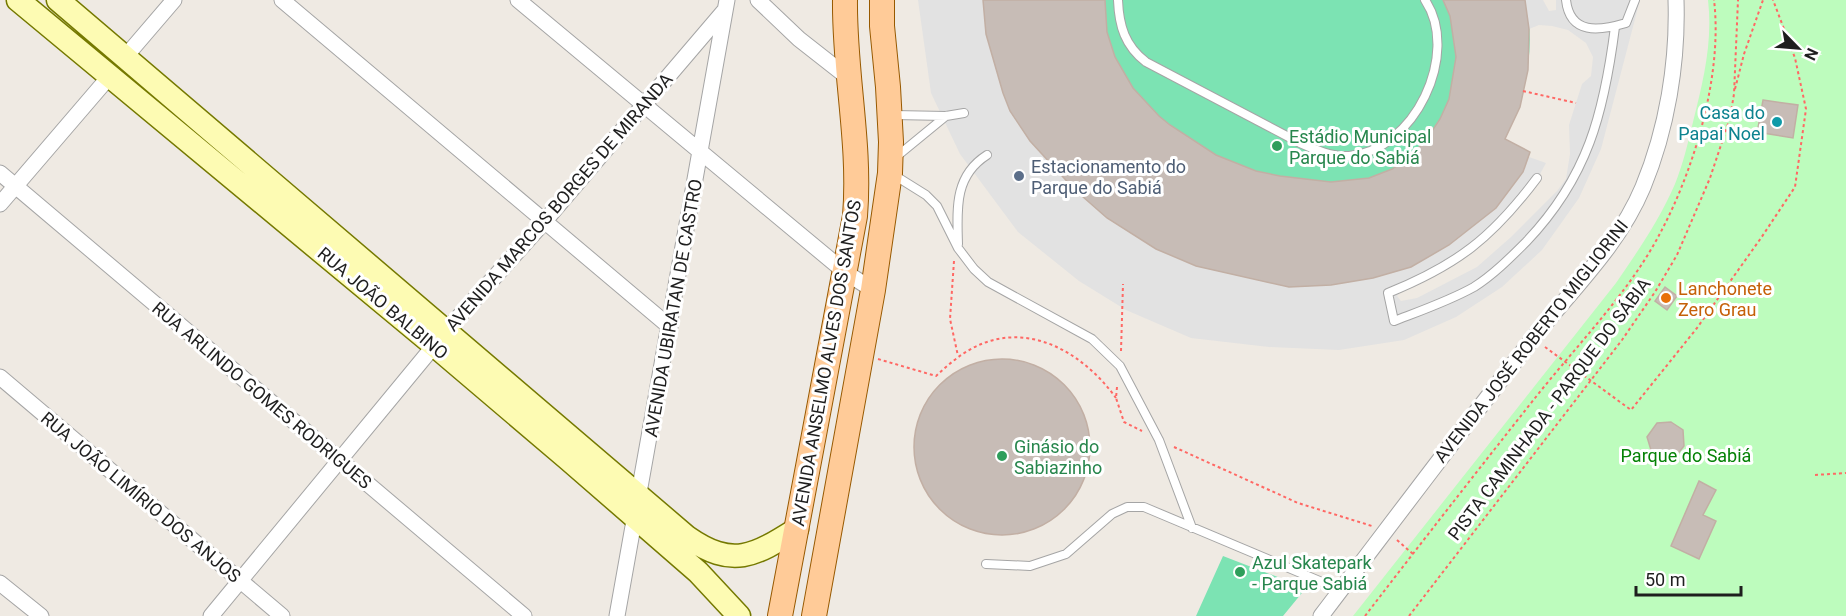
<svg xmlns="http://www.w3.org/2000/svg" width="1846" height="616" viewBox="0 0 1846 616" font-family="Roboto,sans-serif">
	<rect width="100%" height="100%" fill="#efeae3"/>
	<path fill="#bdfcbd" d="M1708,0H1846V616H1353L1616,283C1638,251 1660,219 1675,184C1683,164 1688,143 1693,122C1703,82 1713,42 1708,0Z"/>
	<path fill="#7ce3b3" d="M983,0H1525C1537,50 1525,94 1505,139L1530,152C1516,191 1492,213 1459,237C1444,248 1429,259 1413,266C1383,279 1319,291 1288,287C1223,278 1159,257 1107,218C1087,203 1070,185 1054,167C1042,154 1028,141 1019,126C996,88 986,43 983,0Z
		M1223,556L1306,588L1283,616H1196Z"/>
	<path fill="#e2e2e2" d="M918,0H983L986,34L1003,93L1010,111L1030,141L1074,189L1107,218L1156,249L1196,266L1289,287L1331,285L1373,278L1411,267L1449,245L1496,208L1523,172L1529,157L1546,163L1527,198L1509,219L1480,243L1402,290L1397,296L1401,301L1417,298L1477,267L1511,237L1557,191L1566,179L1570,154L1569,125L1582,84L1591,76L1593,57L1586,43L1568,30L1552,26L1539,25L1529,29L1525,0H1543L1549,11L1556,10V0H1640L1601,149L1579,198L1542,250L1502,287L1456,317L1404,340L1339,350L1269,347L1191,338L1126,310L1079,281L1018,232L960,154L931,93Z"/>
	<path fill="#c7bcb6" stroke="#c2afa4" stroke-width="1.5" d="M983,0H1105L1107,32L1115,57L1133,88L1159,116L1170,125L1216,155L1256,171L1280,176L1331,182L1369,178L1392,169L1407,159L1426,140L1440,119L1449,99L1456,57L1450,16L1443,0H1525L1529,29L1528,70L1520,107L1505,139L1530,152L1523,172L1496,208L1449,245L1411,267L1373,278L1331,285L1289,287L1196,266L1156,249L1107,218L1074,189L1030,141L1010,111L1003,93L986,34Z
		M1763,100L1798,105L1793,138L1763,133V129L1758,128Z
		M1665,287L1677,296L1667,310L1655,301Z
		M914 447a88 88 0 1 1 176 0a88 88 0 1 1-176 0Z
		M1671,422L1683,430L1684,446L1675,457H1660L1651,450L1647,437L1657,423Z
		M1699,481L1716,490L1703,515L1716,521L1699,559L1671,546Z"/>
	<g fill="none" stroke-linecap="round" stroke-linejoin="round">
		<defs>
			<path id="lane" d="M1118,0C1119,26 1125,46 1146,62L1300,143C1316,150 1332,157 1349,156C1414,151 1461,54 1425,0
				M1566,0C1570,35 1599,31 1626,23L1635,0
				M894,115L946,116L964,113
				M896,157L946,116
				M894,175L926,195L937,206L958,248L974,269L988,282L1092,339L1120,366L1159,440L1192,528
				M1537,178C1492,238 1457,265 1388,293L1394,321C1420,311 1449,301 1474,287C1493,275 1510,258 1526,242C1588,177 1604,113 1615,27
				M958,244C957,209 954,176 987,155
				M986,564L1030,566L1066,554L1112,514L1127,507H1144L1341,590"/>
			<path id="street" d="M282,0L670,327
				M518,0L845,272L873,290
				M758,0L799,39L850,79
				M126,56L174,0
				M0,173L524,616
				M0,204L109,77
				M0,377L282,616
				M0,583L41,616
				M211,616L447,330L544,222L724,11
				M617,616L727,0
				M1321,616C1391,524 1460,432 1531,341C1570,291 1618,247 1643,187C1667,129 1678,63 1676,0"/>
			<path id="secondary" d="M18,0L435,346L568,459L698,572L739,616
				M58,0L687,537C733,569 754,556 797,529"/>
			<path id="primary" d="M780,616L855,216C861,144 844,72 845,0
				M814,616L873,290L890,173L891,142L888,87L882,26V0"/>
		</defs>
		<use href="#lane" stroke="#a5a5a5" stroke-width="10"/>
		<use href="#street" stroke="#a5a5a5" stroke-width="17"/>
		<use href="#secondary" stroke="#757900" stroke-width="25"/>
		<use href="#primary" stroke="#975900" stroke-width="26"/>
		<path stroke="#ff6864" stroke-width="2" stroke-dasharray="3 3" stroke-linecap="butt" d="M1735,89L1744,54L1763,0
			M1523,91L1576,103
			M1731,113L1760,116
			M954,261L950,319L958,356
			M1545,347L1631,410L1697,328L1761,238L1795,187L1806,109L1795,58L1773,0
			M1121,351L1123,284
			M878,359L936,376C952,361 969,347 990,341C1040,326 1088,359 1116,398
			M1117,387L1116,398L1124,422L1142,431
			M1174,447L1298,503L1372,526
			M1815,475L1846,473
			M1397,540L1413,554
			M1365,616C1421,543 1478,470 1535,398C1570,354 1609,313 1640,267C1687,197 1724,83 1714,0
			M1409,616L1622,340L1655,292L1677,255L1710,178L1730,118L1734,94L1738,0"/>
		<use href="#lane" stroke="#fff" stroke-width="8"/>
		<use href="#street" stroke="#fff" stroke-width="15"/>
		<use href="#secondary" stroke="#fdfbb3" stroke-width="22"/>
		<use href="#primary" stroke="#ffcb98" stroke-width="24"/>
	</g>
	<circle fill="#0f9aa8" stroke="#fff" stroke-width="2" cx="1777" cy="122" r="6"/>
	<g fill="#2e9e5b" stroke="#fff" stroke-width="2">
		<circle cx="1277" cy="146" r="6"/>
		<circle cx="1002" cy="456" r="6"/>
		<circle cx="1240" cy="572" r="6"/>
	</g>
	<circle fill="#5c6f8a" stroke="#fff" stroke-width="2" cx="1019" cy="176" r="6"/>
	<circle fill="#e8710a" stroke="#fff" stroke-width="2" cx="1666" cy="298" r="6"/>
	<g text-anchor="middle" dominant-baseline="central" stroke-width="6" stroke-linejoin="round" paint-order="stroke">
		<g font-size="18" fill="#0d838f" stroke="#fff" text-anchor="end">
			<text x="1765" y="112">Casa do<tspan x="1765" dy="21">Papai Noel</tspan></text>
		</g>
		<g font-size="18" fill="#27864d" stroke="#fff" text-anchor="start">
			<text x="1289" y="136">Estádio Municipal<tspan x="1289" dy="21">Parque do Sabiá</tspan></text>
			<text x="1014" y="446">Ginásio do<tspan x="1014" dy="21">Sabiazinho</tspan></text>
			<text x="1252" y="562">Azul Skatepark<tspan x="1252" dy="21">- Parque Sabiá</tspan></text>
		</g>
		<g font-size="18" fill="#4e5e75" stroke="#fff" text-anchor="start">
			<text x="1031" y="166">Estacionamento do<tspan x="1031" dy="21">Parque do Sabiá</tspan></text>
		</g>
		<g font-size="18" fill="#1e1e1e" stroke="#fff">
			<text transform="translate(559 202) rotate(-49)">AVENIDA MARCOS BORGES DE MIRANDA</text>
			<text transform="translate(383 303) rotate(40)">RUA JOÃO BALBINO</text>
			<text transform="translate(673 308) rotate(-80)">AVENIDA UBIRATAN DE CASTRO</text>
			<text transform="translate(1531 341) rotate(-52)">AVENIDA JOSÉ ROBERTO MIGLIORINI</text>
			<text transform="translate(826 363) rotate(-80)">AVENIDA ANSELMO ALVES DOS SANTOS</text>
			<text transform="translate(262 395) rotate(40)">RUA ARLINDO GOMES RODRIGUES</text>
			<text transform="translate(1549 409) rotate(-53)">PISTA CAMINHADA - PARQUE DO SÁBIA</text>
			<text transform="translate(141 497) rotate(40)">RUA JOÃO LIMÍRIO DOS ANJOS</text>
		</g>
		<g font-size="18" fill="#c56008" stroke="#fff" text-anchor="start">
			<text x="1678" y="288">Lanchonete<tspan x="1678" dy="21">Zero Grau</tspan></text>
		</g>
		<g font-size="18" fill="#058206" stroke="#fff">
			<text x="1686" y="455">Parque do Sabiá</text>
		</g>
	</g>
	<g transform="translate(1798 48) rotate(115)" stroke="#ffffff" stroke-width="4.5" paint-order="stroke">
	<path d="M0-4.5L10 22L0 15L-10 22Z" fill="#1e1e1e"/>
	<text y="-9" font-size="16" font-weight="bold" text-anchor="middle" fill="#1e1e1e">N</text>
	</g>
	<path d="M1636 586v9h105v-9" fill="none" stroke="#1e1e1e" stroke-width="3"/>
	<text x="1645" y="586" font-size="18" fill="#1e1e1e" stroke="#ffffff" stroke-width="4.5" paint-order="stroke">50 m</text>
</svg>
